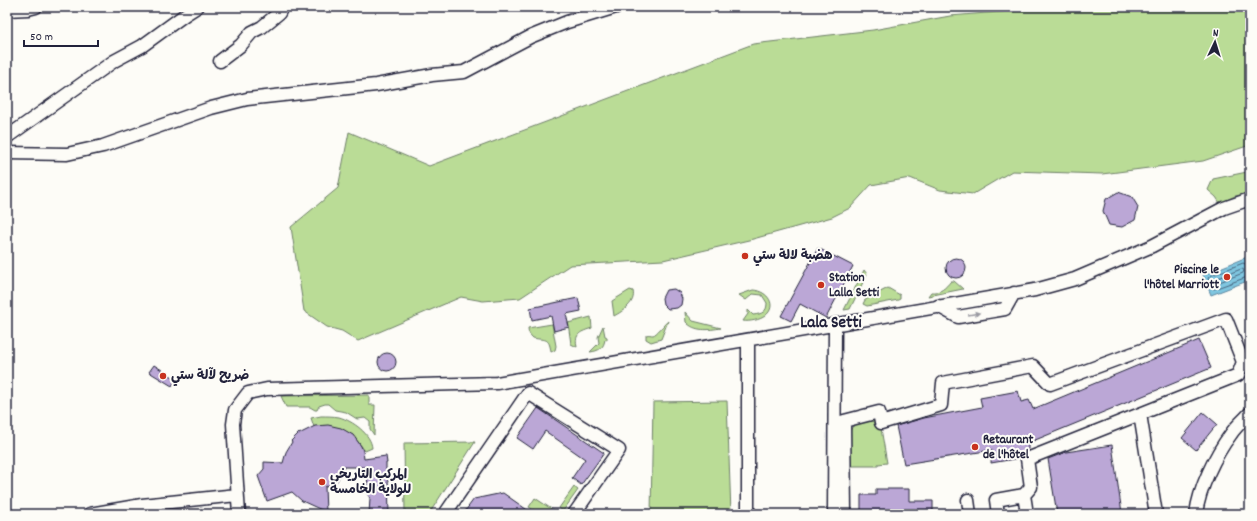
<svg xmlns="http://www.w3.org/2000/svg" width="1257" height="521" viewBox="0 0 1257 521" font-family="Dekko,'Playpen Sans Arabic',sans-serif">
	<rect width="100%" height="100%" fill="#fdfcf7"/>
	<filter id="ink" filterUnits="userSpaceOnUse"><feTurbulence type="fractalNoise" baseFrequency=".025" numOctaves="2"/><feDisplacementMap in="SourceGraphic" scale="8" xChannelSelector="R" yChannelSelector="G"/><feConvolveMatrix kernelMatrix="1 2 1 2 8 2 1 2 1" color-interpolation-filters="sRGB"/></filter>
	<g filter="url(#ink)">
		<path fill="#badc96" stroke="#6e7f68" d="M1060,7H1250V145L1203,161L1102,174L1012,171L973,194L940,190L910,178L871,185L850,208L832,217L753,239L663,260L570,265L520,298L483,301L461,297L358,341L342,331L327,327L304,311L291,227L338,188L349,132L429,166L753,44L873,30L950,16Z
			M1247,172L1250,174V193L1235,196L1220,203L1216,197L1208,190L1213,179Z
			M864,270L867,274L850,309L844,310Z
			M951,281H954L963,289L928,296L931,292C941,293 945,288 951,281Z
			M888,288L900,295V299L898,300L867,306L863,304L865,300Z
			M630,290L633,291C636,303 623,311 614,316L612,301Z
			M753,290C768,291 778,306 765,316C760,320 749,322 743,321L748,314V310L753,315C762,314 767,312 767,303L762,295L753,294L746,300L739,295Z
			M685,312L693,321L721,328C709,330 695,332 686,322Z
			M591,317L592,328C581,332 574,333 577,347L571,344L568,323Z
			M668,321L661,339L651,342L646,339V335C649,334 651,335 653,335C656,335 665,323 668,321Z
			M552,324L556,346L555,350L551,352C549,336 545,341 533,338C530,335 528,333 528,328Z
			M603,326L605,336L607,337V340L605,339C604,348 599,351 590,352L599,343L598,337Z
			M369,395V405H375L374,435L370,429V422L365,418L357,419L346,412L335,410L328,404H325L319,406L317,410H315L310,407H286L281,396Z
			M727,401L731,514H651L653,402Z
			M321,416C327,416 333,416 339,417C353,421 371,434 372,448L365,451L353,435L314,427L311,418Z
			M879,417L887,463L878,464V466H850V432C854,419 867,419 879,417Z
			M475,442L429,514H405L404,443Z
			M574,487L578,490L563,511L559,508Z
			M535,498L559,514H540L529,507Z"/>
		<path fill="#7fc6e0" stroke="#5a849e" d="M1247,257L1250,266V280L1211,295L1203,275Z"/>
		<g fill="none" stroke-linecap="round" stroke-linejoin="round">
			<path stroke="#47647d" stroke-width="1" d="M1250,266L1243,263L1210,276L1208,278L1212,288L1214,289L1250,276
				M1242,269L1244,270L1243,273L1217,283L1215,282L1216,279Z"/>
		</g>
		<path fill="#bba7d6" stroke="#22223b" d="M1118,192L1132,197L1138,207L1135,220L1122,227L1109,225L1103,211L1106,199Z
			M818,248L853,266L826,318L800,304L791,321L781,316Z
			M946 268a10 10 0 1 1 20 0a10 10 0 1 1-20 0Z
			M674,289L680,293L682,299L681,305L677,308L668,309L663,304L662,298L666,290Z
			M578,298L581,311L566,314L569,327L554,331L551,316L532,320L530,308Z
			M1199,340L1211,368L1028,443V450L1022,454L1020,458L991,463L992,450L904,464L896,426L924,418L982,407L980,398L1018,391L1021,402L1029,400L1033,409Z
			M378 362a9 9 0 1 1 18 0a9 9 0 1 1-18 0Z
			M154,365L176,379L172,386L149,372Z
			M538,408L604,453L581,485L572,478L585,459L545,431L533,449L517,438Z
			M1203,412L1217,424L1196,450L1182,438Z
			M328,425L341,428L353,435L361,446L363,451L364,459L386,456L387,463H386V472L388,477L389,514H369L370,498L368,495L367,467H344L337,481L325,487L326,512L302,501L292,492L267,501L258,476L264,469V462L283,463L286,452L292,442L291,441L299,433V434L315,426Z
			M1112,445L1122,513L1114,514H1057L1048,459L1066,452Z
			M876,489H909V501H933V514H861V495H876Z
			M503,493L533,514H463L474,499Z"/>
		<g fill="none" stroke-linecap="round" stroke-linejoin="round">
			<defs>
				<path id="minor" d="M7,10L28,9L36,7
					M220,61L241,45L252,32L262,27L279,13L282,7
					M7,137L114,61L142,46L186,14L197,7
					M7,153L67,154L103,146L211,108L247,99L376,85L432,75L464,72L530,37L567,22L616,7
					M938,306L958,317L1005,309L1014,293
					M1140,414L1156,514
					M1024,495L1027,514
					M968,500L970,514
					M90,514L142,505L237,495
					M239,514L233,424L235,410L248,393L267,389L497,383L1035,290L1075,279L1152,246L1224,208L1250,199
					M445,514L528,393L619,450L574,514
					M748,514V340
					M834,514L835,324
					M845,514L844,421L879,412L881,423L941,405L943,383L1033,366L1050,384L1226,319L1243,362L1238,375L1027,459L1031,487L1024,495L996,500L998,514
					M1196,514C1199,489 1215,455 1231,434C1236,426 1244,420 1250,413"/>
			</defs>
			<use href="#minor" stroke="#22223b" stroke-width="15"/>
			<use href="#minor" stroke="#fdfcf7" stroke-width="12"/>
		</g>
		<defs><path id="oneway-solid" d="M-6-.8H1V-3.2L6.5 0L1 3.2V.8H-6Z"/></defs>
		<use fill="#9a9aa2" href="#oneway-solid" transform="translate(974 314) rotate(-10)"/>
	</g>
	<g fill="#c8321e" stroke="#fdfcf7" stroke-width="1.5">
		<circle cx="745" cy="256" r="4"/>
		<circle cx="1227" cy="277" r="4"/>
		<circle cx="821" cy="285" r="4"/>
		<circle cx="163" cy="376" r="4"/>
		<circle cx="975" cy="447" r="4"/>
		<circle cx="322" cy="482" r="4"/>
	</g>
	<g text-anchor="middle" dominant-baseline="central" stroke-width="4" stroke-linejoin="round" paint-order="stroke">
		<g font-size="13" font-weight="bold" fill="#22223b" stroke="#fdfcf7" text-anchor="start">
			<text x="753" y="256">هضبة لالة ستي</text>
			<text x="1219" y="270" text-anchor="end">Piscine le<tspan x="1219" dy="15">l'hôtel Marriott</tspan></text>
			<text x="829" y="278">Station<tspan x="829" dy="15">Lalla Setti</tspan></text>
			<text x="171" y="376">ضريح لآلة ستي</text>
			<text x="983" y="440">Retaurant<tspan x="983" dy="15">de l'hôtel</tspan></text>
			<text x="330" y="475">المركب التاريخي<tspan x="330" dy="15">للولاية الخامسة</tspan></text>
		</g>
		<g font-size="17" font-weight="bold" fill="#22223b" stroke="#fdfcf7">
			<text x="831" y="324">Lala Setti</text>
		</g>
	</g>
	<rect width="1257" height="521" fill="none" stroke="#fdfcf7" stroke-width="24"/>
	<rect x="12" y="12" width="1233" height="497" fill="none" stroke="#22223b" stroke-width="1.5" filter="url(#ink)"/>
	<g transform="translate(1215 42) rotate(4)" stroke="#fdfcf7" stroke-width="3" paint-order="stroke">
	<path d="M0-3L7 15L0 10L-7 15Z" fill="#22223b"/>
	<text y="-6" font-size="11" font-weight="bold" text-anchor="middle" fill="#22223b">N</text>
	</g>
	<path d="M24 40v6h74v-6" fill="none" stroke="#22223b" stroke-width="2"/>
	<text x="30" y="40" font-size="12" fill="#22223b" stroke="#fdfcf7" stroke-width="3" paint-order="stroke">50 m</text>
</svg>
